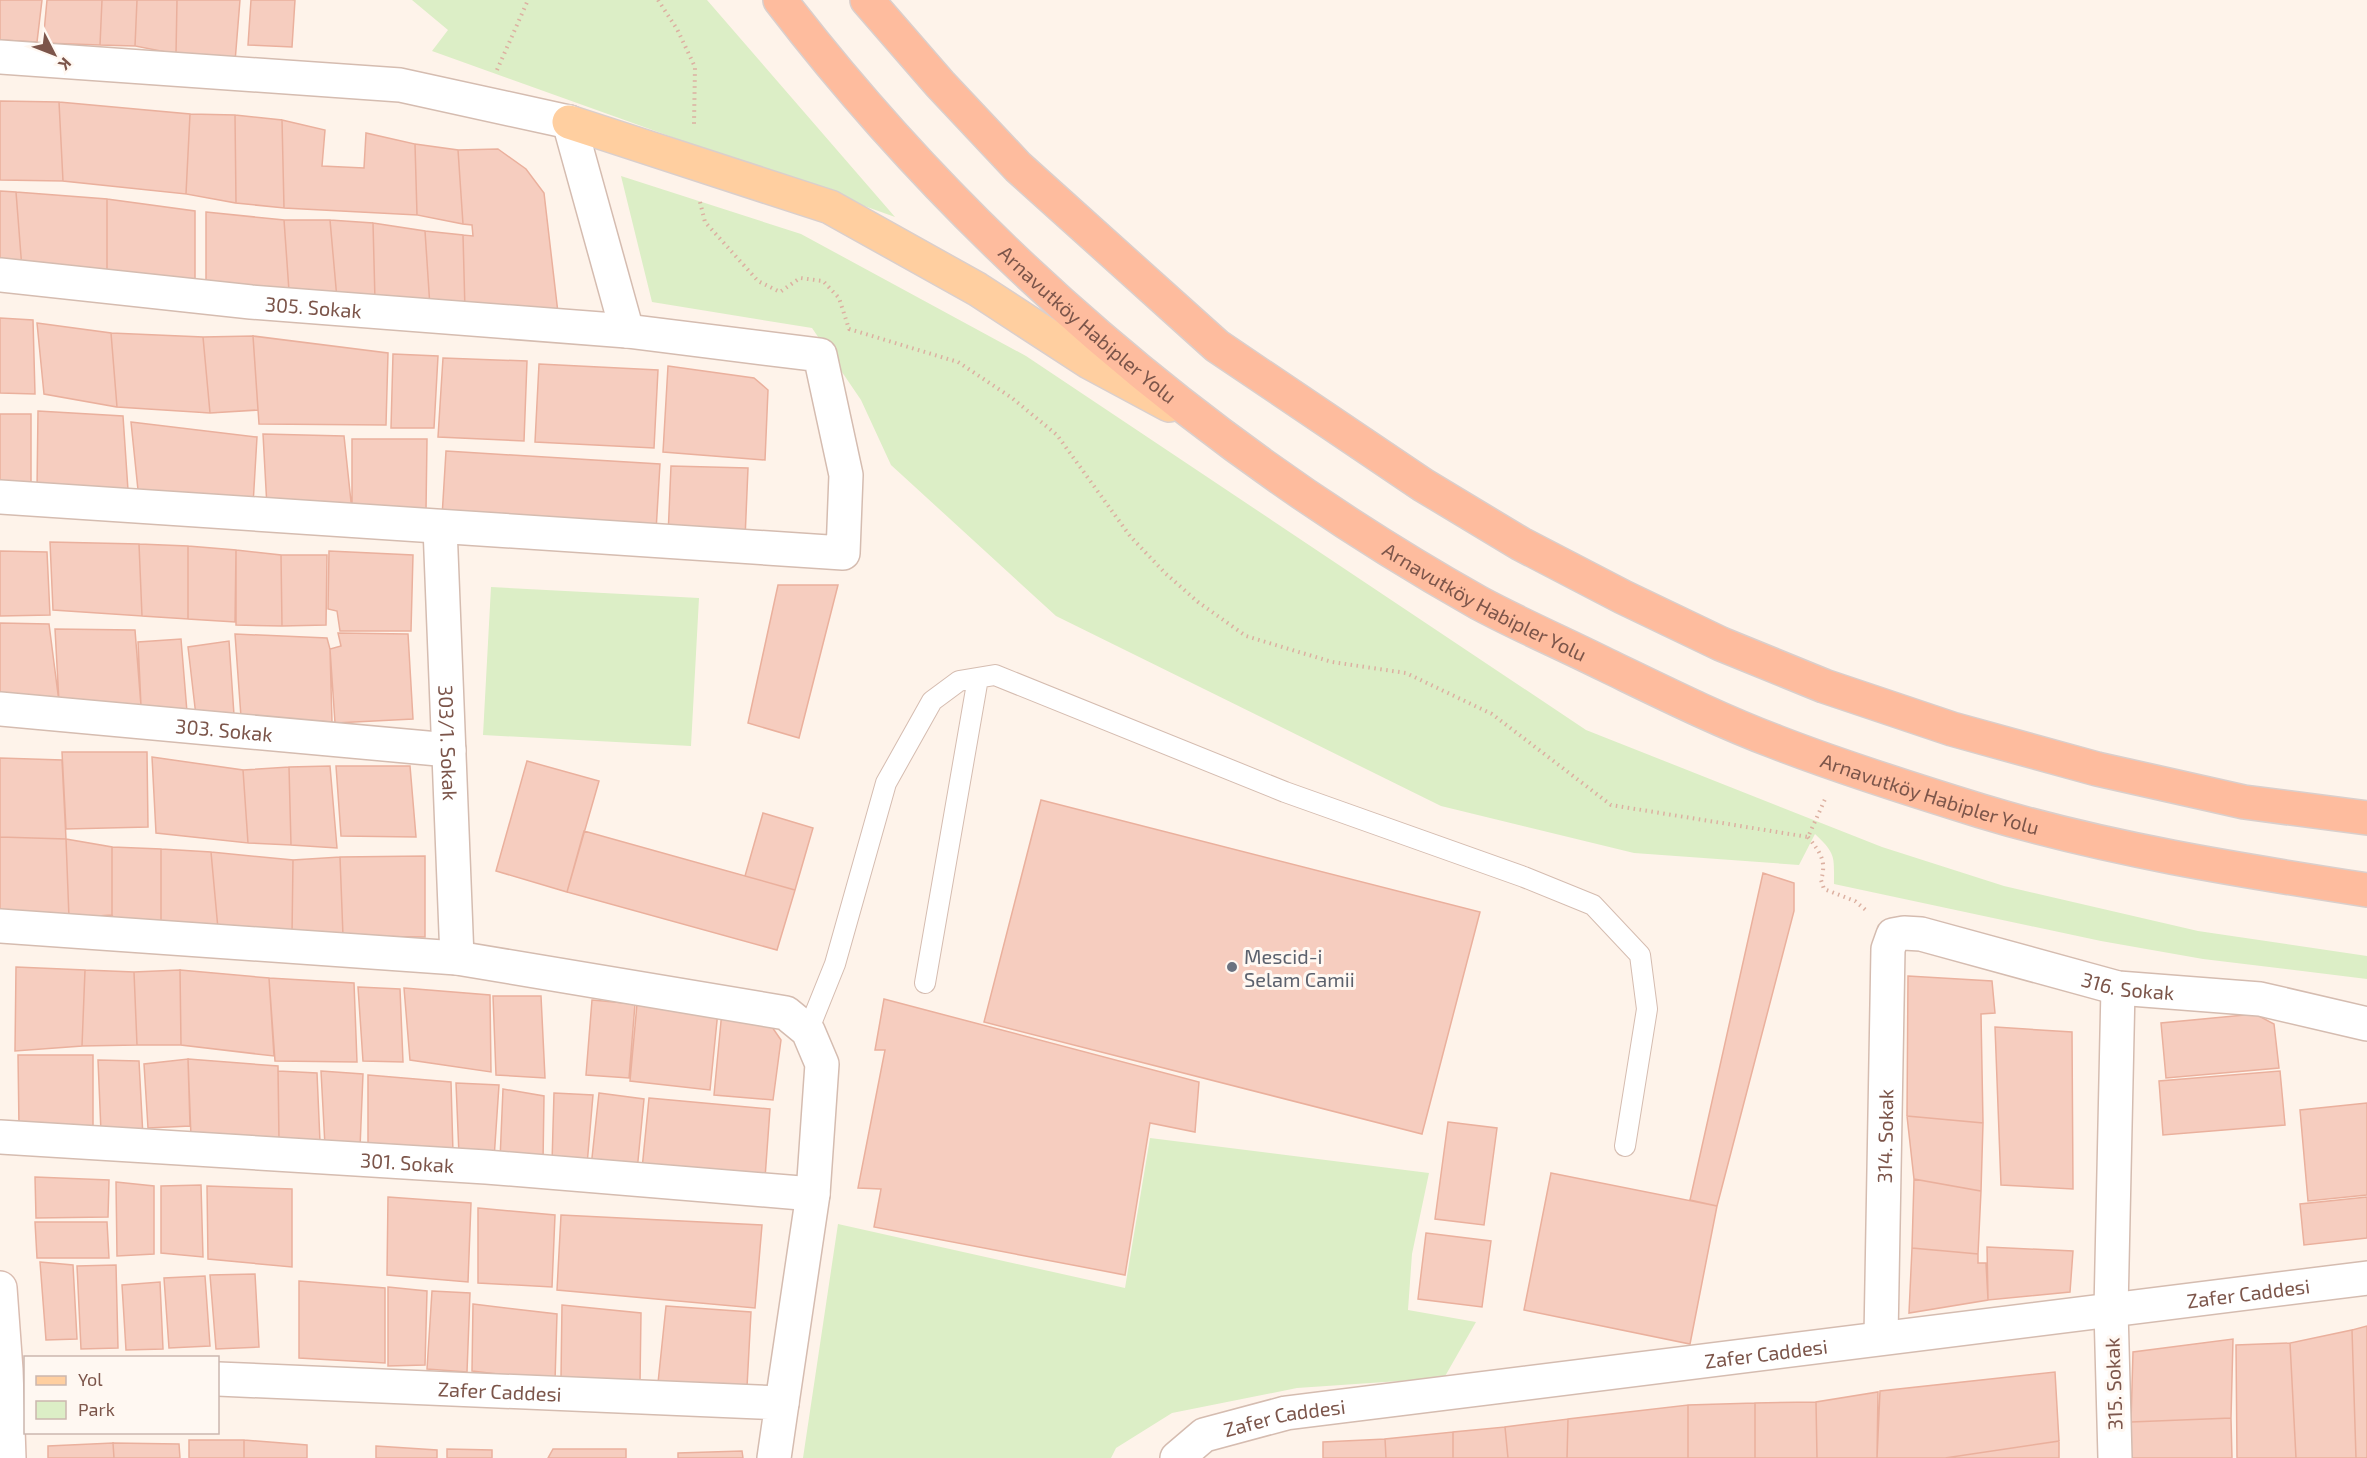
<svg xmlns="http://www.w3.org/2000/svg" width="2367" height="1458" viewBox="0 0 2367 1458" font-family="'Exo 2',sans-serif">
	<rect width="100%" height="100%" fill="#fef3ea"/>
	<path fill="#dceec6" d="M412,0H707L895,217L432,51L448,30Z
		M621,176L801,234L1026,356L1586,730L1882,847L2004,886L2198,931L2367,956V979L2203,959L2101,941L1834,884C1834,856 1836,854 1815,834L1799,865L1634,853L1441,806L1056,616L891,465L861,400L812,328L652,302Z
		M491,587L699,598L691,746L483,735Z
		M1150,1138L1429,1173L1412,1254L1408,1310L1476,1322L1444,1378L1297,1388L1172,1413L1116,1448L1111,1458H803L838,1224L1125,1288Z"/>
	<path fill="#f6cdbf" stroke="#eab09d" stroke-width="1.5" d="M0,0H42L37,42L0,40Z
		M47,0H102L100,45L43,43Z
		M102,0H137L135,46L100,45Z
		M137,0H177L176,54L135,46Z
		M177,0H240L235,62L176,54Z
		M251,0H295L292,47L248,45Z
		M0,101L59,102L63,181L0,180Z
		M59,102L190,114L186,194L63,181Z
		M190,114L235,115L236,203L186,194Z
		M235,115L282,120L284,208L236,203Z
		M282,120L325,130L322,166L364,168L366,133L415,144L417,215L284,208Z
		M415,144L458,150L463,224L417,215Z
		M498,149L526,169L544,193L558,313L465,311L463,235L473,236L472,225L463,224L458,150Z
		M0,191L16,192L22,269L0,266Z
		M16,192L107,199V280L22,269Z
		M107,199L195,211V284L107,280Z
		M206,212L284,220L289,291L206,288Z
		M284,220H330L337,299L289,291Z
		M330,220L373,223L375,301L337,299Z
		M373,223L425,231L430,307L375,301Z
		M425,231L463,235L465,311L430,307Z
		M0,318L33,320L35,394L0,393Z
		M37,323L111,333L117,407L44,394Z
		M111,333L203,337L210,413L117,407Z
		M253,336L388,353L386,425L259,424Z
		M253,336L258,410L210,413L203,337Z
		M393,354L438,356L434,428H391Z
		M443,358L527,361L524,441L438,437Z
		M539,364L658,370L654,448L535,442Z
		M668,366L754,378L768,390L765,460L663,452Z
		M38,411L123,416L128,490H37Z
		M0,414H31V487L0,486Z
		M131,422L257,437L253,505L138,490Z
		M263,434L344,436L352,511L267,507Z
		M352,439H427L426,511H352Z
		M446,451L660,464L656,531L442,517Z
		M671,466L748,468L745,539L668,536Z
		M50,542L139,544L142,616L53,610Z
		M139,544L188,546V619L142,616Z
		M188,546L236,550L235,622L188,619Z
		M236,550L281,555L282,626L236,625Z
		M0,551L47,552L50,615L0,616Z
		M329,551L413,555L411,631H340L337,611L328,609Z
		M281,555H327L326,625L282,626Z
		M778,585H838L799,738L748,723Z
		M0,623L49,624L59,702L0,700Z
		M55,629L135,630L141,706L59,702Z
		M338,633L408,634L413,719L335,723L330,649L341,646Z
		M235,634L327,638L330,649L332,722L241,717Z
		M181,639L187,712L141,706L138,642Z
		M229,641L234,715L196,716L188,647Z
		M62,752H147L148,827L66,829Z
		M152,757L243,770L248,843L156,833Z
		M0,758L62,760L66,839L0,837Z
		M527,761L599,781L567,892L496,871Z
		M330,766L337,848L291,845L289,767Z
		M336,766H410L416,837L341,836Z
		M289,767L291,845L248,843L243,770Z
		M1041,800L1480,912L1422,1134L984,1022Z
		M763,813L813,828L795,890L745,876Z
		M584,831L795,890L777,950L567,892Z
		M0,837L66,839L69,918L0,914Z
		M66,839L112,847V915L69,918Z
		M112,847L161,849V922L115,921L112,915Z
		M161,849L211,852L218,929L161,922Z
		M211,852L293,860L292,936L218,929Z
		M425,856V937L343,936L340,857Z
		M340,857L343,936H292L293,860Z
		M1763,873L1794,883V911L1717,1206L1690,1200Z
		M16,967L85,970L82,1046L15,1051Z
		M85,970L134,972L137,1045L82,1046Z
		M180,970L269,978L274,1056L181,1045Z
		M180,970L181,1045H137L134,972Z
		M1908,976L1992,981L1995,1013L1981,1014L1983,1123L1907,1116Z
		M269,978L354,983L357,1062L275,1061Z
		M358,987L400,989L403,1062L363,1061Z
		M404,988L490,995L491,1072L410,1060Z
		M493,996H541L545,1078L496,1075Z
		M884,999L1199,1082L1195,1132L1150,1123L1125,1275L874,1227L881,1189L858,1188L885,1050H875Z
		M592,1000L635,1004L629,1078L586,1075Z
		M637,1004L718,1011L710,1090L630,1081Z
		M722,1011L763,1014L781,1040L773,1100L714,1095Z
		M2255,1014L2274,1024L2279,1068L2166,1078L2161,1023Z
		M1995,1027L2072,1032L2073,1189L2001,1185Z
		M18,1055H93V1131L19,1127Z
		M188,1059L278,1066L279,1140L191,1137Z
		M188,1059L190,1126L148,1128L144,1064Z
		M98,1060L139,1061L143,1137L101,1132Z
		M278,1071L317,1073L320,1142L279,1140Z
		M321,1071L363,1074L360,1148L325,1146Z
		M2280,1071L2285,1125L2163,1135L2159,1081Z
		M368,1075L451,1082L453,1153L368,1151Z
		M456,1083L499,1085L494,1159L459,1155Z
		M503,1089L544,1096L543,1163L500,1160Z
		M554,1093L593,1095L587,1165L552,1163Z
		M599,1093L644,1099L637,1171L591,1167Z
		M649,1098L770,1109L765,1178L642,1169Z
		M2367,1103V1195L2308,1201L2300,1110Z
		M1907,1116L1983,1123L1981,1191L1914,1179Z
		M1448,1122L1497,1128L1484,1225L1435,1219Z
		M1551,1173L1717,1206L1690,1344L1524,1310Z
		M35,1177L109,1180L108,1217L36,1218Z
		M1914,1179L1981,1191L1978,1254L1912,1248Z
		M116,1182L154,1186V1254L117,1256Z
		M201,1185L203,1257L161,1253V1186Z
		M207,1186L292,1189V1267L208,1259Z
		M388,1197L471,1203L468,1282L387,1275Z
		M2367,1197V1238L2304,1245L2300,1204Z
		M478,1208L555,1215L552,1287L478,1283Z
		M561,1215L762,1225L755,1308L557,1290Z
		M35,1222H107L109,1258H37Z
		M1426,1233L1491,1241L1482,1307L1418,1299Z
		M1987,1247L2073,1251L2070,1292L1988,1300Z
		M1912,1248L1978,1254V1263H1986L1988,1300L1909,1313Z
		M40,1262L73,1265L77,1339L46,1340Z
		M116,1265L118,1348L81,1349L77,1266Z
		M255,1274L259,1347L216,1349L210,1275Z
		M205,1276L210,1346L169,1348L164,1278Z
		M299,1281L385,1288V1363L299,1358Z
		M160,1282L163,1349L126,1350L122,1285Z
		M388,1287L427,1291L425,1365L388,1366Z
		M432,1291L470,1293L467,1372L427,1369Z
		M473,1304L557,1314L555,1381L472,1371Z
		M562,1305L641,1313L640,1384L561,1378Z
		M666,1306L751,1312L747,1387L658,1383Z
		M2367,1326V1458H2356L2352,1330Z
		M2352,1330L2356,1458H2296L2290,1343Z
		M2233,1339L2231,1418L2131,1422L2133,1352Z
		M2290,1343L2296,1458H2237L2236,1345Z
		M2055,1372L2059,1441L1945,1458H1877L1880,1391Z
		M1878,1392L1877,1458H1817L1816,1402Z
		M1816,1402L1817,1458H1755V1403Z
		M1755,1403V1458H1688V1405Z
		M1688,1405V1458H1567L1568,1419Z
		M2231,1418L2232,1458H2131V1422Z
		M1568,1419L1567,1458H1508L1505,1427Z
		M1505,1427L1508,1458H1453V1432Z
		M1453,1432V1458H1386L1385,1439Z
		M1385,1439L1386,1458H1323V1442Z
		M189,1440H244V1458H189Z
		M244,1440L307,1445V1458H244Z
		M2059,1441V1458H1945Z
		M113,1443L179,1444L180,1458H114Z
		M113,1443L114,1458H48V1446Z
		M376,1446L437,1450V1458H376Z
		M447,1449L492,1450V1458H447Z
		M553,1449H626V1458H548Z
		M742,1451L743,1458H678V1453Z"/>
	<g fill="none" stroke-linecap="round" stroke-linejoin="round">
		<defs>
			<path id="service" d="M925,983L978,678
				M808,1031L835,964L886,783L932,701L959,681L995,675L1285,792L1524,877L1593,905L1640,955L1647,1009L1625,1146"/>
			<g id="minor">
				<path d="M569,122L627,331"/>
				<path id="s1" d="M0,275L251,302L627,331L820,355L846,475L843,553L0,497"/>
				<path id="s2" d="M440,527L457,958"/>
				<path id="s3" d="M0,709L449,750"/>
				<path d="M0,926L457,958L786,1013L808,1031L822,1064L813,1194L782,1403"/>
				<path id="s4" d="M0,1137L486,1167L813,1194"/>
				<path id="s5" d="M1881,1337L1888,949L1893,935L1904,933L1921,934L2118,988L2260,999L2367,1024"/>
				<path id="s6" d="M1177,1458L1204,1435L1286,1413L2367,1278"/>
				<path d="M2115,1458L2111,1310L2118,988"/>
			</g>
			<g id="tertiary">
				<path d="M0,57L400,85L569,122"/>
				<path id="s7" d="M218,1379L782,1403L774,1458"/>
			</g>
			<path id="secondary" d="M0,1288L6,1370L9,1458"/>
			<path id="primary" d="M569,122L830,207L977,289L1089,362L1169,405"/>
			<g id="trunk">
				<path id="s8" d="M780,0C969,246 1209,451 1479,603C1520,625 1564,644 1606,665C1662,692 1718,720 1776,742C1843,768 1913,790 1981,811C2106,849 2238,870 2367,890"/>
				<path d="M867,0L940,84L1018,167L1217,346L1423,485L1521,544L1623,597L1721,644L1824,686L1952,729L2097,769L2244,802L2367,818"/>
			</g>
		</defs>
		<use href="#service" stroke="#d5bcb0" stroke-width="22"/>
		<use href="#minor" stroke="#d5bcb0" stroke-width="36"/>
		<use href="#tertiary" stroke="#d5bcb0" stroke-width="36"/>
		<use href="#secondary" stroke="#dabcb0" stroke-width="36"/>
		<use href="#primary" stroke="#dacfcc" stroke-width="36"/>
		<use href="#trunk" stroke="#dacfcc" stroke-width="36"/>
		<path stroke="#dcb0a1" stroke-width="4" stroke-dasharray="1.5 4.5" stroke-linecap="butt" d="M658,0L677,29L695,67L694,124
			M497,70L528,0
			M700,202L705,222L758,281L780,292L800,278L823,281L839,298L849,329L958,362L1012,398L1057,435L1130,536L1165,573L1198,602L1246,636L1332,662L1406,673L1492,714L1611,805L1808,837L1826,797
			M1808,837C1820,852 1827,861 1821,880L1824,889L1855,901L1867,911"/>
		<use href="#service" stroke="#fff" stroke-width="20"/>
		<use href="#minor" stroke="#fff" stroke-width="33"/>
		<use href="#tertiary" stroke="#fff" stroke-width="33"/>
		<use href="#secondary" stroke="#fff" stroke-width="33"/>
		<use href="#primary" stroke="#ffcfa0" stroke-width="33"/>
		<use href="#trunk" stroke="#febc9e" stroke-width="33"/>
	</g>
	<circle fill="#6b7280" stroke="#fff8f2" stroke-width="2" cx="1232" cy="967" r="6"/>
	<g text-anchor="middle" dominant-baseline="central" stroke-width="6" stroke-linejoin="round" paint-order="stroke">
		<g font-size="20" fill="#7c554a" stroke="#fff8f2">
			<text stroke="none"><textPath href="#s1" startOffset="315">305. Sokak</textPath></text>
			<text stroke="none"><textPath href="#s8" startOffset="448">Arnavutköy Habipler Yolu</textPath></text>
			<text stroke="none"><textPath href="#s8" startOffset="934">Arnavutköy Habipler Yolu</textPath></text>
			<text stroke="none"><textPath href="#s3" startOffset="225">303. Sokak</textPath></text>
			<text stroke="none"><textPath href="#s2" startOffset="216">303/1. Sokak</textPath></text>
			<text stroke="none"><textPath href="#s8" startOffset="1420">Arnavutköy Habipler Yolu</textPath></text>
			<text stroke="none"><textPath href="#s5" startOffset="645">316. Sokak</textPath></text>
			<text stroke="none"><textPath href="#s5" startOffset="201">314. Sokak</textPath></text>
			<text stroke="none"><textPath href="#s4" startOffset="408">301. Sokak</textPath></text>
			<text stroke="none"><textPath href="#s6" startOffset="1090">Zafer Caddesi</textPath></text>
			<text stroke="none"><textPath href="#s6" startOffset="604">Zafer Caddesi</textPath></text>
			<text transform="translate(2113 1384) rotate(-92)">315. Sokak</text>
			<text stroke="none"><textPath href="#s7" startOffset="282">Zafer Caddesi</textPath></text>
			<text stroke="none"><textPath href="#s6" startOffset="118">Zafer Caddesi</textPath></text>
		</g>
		<g font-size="20" fill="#5b616d" stroke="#fff8f2" text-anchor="start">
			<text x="1244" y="956">Mescid-i<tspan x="1244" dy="23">Selam Camii</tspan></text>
		</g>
	</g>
	<rect x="24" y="1356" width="195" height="78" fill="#fff8f2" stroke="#cbb7af" stroke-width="1.5"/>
	<rect x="36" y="1376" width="30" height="9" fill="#ffcfa0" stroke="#cbb7af" stroke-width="1.5"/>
	<text x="78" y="1386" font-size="18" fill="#7c554a">Yol</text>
	<rect x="36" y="1401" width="30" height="18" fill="#dceec6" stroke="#cbb7af" stroke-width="1.5"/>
	<text x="78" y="1416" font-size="18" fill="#7c554a">Park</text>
	<g transform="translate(54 54) rotate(132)" stroke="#fff8f2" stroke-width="4.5" paint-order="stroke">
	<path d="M0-4.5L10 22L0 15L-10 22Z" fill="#7c554a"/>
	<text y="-9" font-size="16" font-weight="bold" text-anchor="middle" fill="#7c554a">K</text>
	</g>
</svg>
